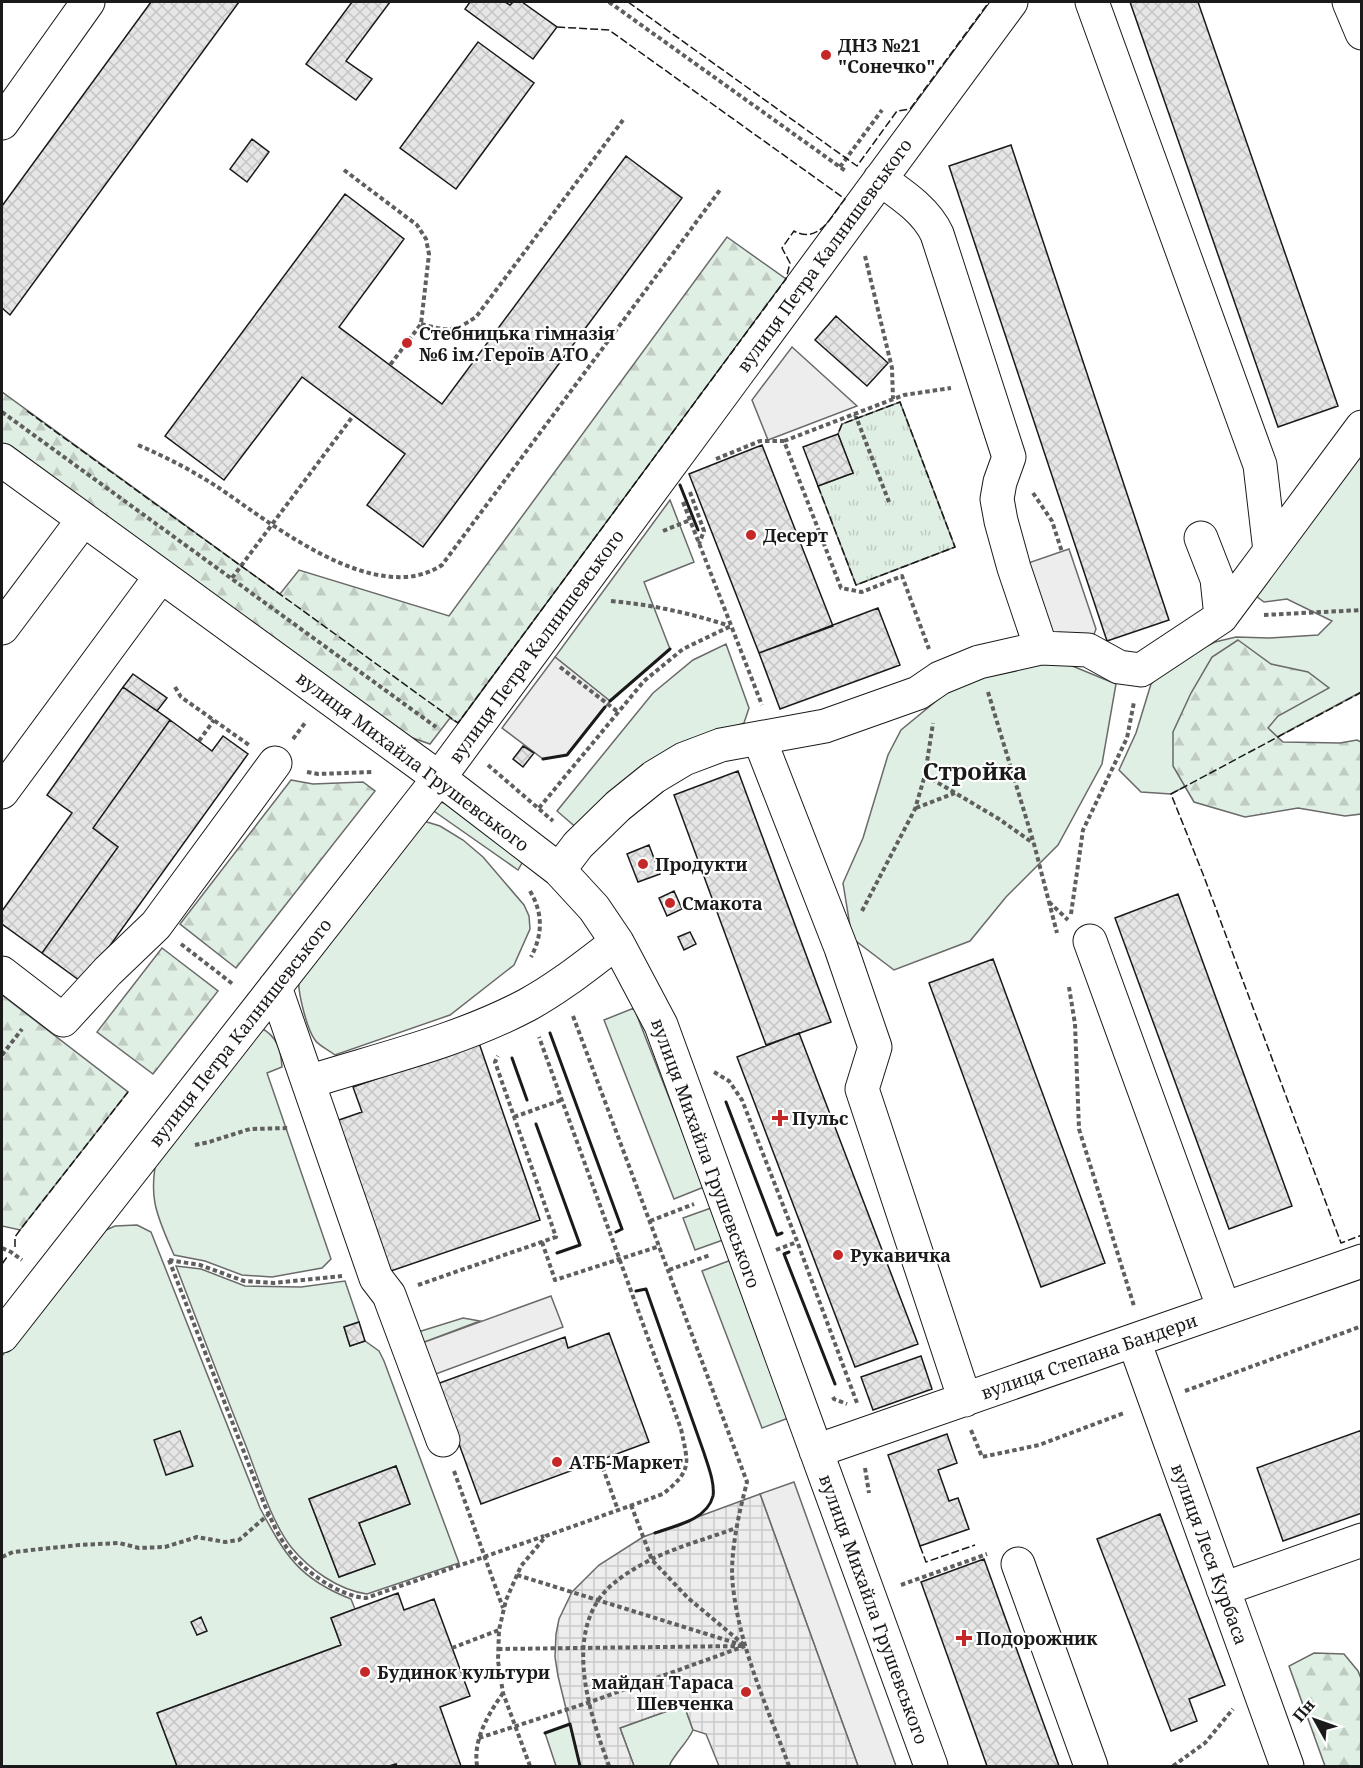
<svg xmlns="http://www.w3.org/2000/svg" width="1363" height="1768" viewBox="0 0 1363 1768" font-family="'Noto Serif',serif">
	<defs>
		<pattern id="forest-firs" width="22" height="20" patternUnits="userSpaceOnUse" patternTransform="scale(1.5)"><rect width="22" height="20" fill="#e0efe3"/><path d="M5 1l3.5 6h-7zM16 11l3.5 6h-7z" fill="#c0ccc2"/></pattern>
		<pattern id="park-tufts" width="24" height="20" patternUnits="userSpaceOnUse" patternTransform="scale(1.5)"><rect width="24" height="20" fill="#e0efe3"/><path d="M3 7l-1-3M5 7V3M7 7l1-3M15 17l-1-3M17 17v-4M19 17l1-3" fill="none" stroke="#c0ccc2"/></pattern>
		<pattern id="plaza-grid" width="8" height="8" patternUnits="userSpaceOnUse" patternTransform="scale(1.5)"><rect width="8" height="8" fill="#ededed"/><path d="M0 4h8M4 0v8" fill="none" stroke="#cbcbcb"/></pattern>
		<pattern id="building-cross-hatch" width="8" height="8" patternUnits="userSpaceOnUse" patternTransform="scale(1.5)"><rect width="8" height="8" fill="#e6e6e6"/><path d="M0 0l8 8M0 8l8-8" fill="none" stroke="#c5c5c5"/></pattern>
	</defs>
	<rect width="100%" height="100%" fill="#fff"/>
	<path fill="#e0efe3" stroke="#6a6a6a" stroke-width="1.5" fill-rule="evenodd" d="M1361,449V692L1171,794L1141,792L1119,770L1136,733L1151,684L1171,664L1215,642L1236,637L1269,638L1318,635L1332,621L1287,599L1264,602L1256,596Z
		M670,500L694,562L644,582L670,649L610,701L555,657Z
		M726,644L749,708L744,723L671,751L578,829L557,811L653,693L693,660Z
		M1022,661L1070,665L1116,684L1102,764L1058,845L1006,897L970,941L894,970L852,938L843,883L863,838L888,755L901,730L963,679Z
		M440,802L449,804L498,832L522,863L518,870L428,807Z
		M417,819L440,826L463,840L483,857L524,905L529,916L530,929L514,965L450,1015L335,1055C329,1050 319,1046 315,1040C307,1029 297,991 299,978Z
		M634,1008L704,1187L674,1199L604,1020Z
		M261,1028C277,1036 281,1050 282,1067L267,1073L331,1259L322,1268L272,1277L242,1275L205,1261L174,1255C157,1216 147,1197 158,1153Z
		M711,1208L723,1240L695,1250L683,1218Z
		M137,1225L151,1232L260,1508C285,1555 299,1579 351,1599L355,1609L331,1618L341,1645L157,1713L177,1766H2V1356L97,1234L115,1226Z
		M731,1260L791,1417L762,1428L702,1271Z
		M176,1266L201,1269L245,1286L301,1287L345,1281L359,1322L344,1327L350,1346L365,1341L379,1351L384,1361L459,1563L367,1594C338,1590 309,1569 291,1547C271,1521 258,1477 246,1446C222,1386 199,1326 176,1266ZM396,1466L410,1504L359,1523L375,1564L339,1577L309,1499Z
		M463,1318L480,1321L422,1343L418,1332Z
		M684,1705L693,1730C687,1743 677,1751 670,1764L671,1766H634L620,1728Z
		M570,1724L580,1766H556L545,1733Z"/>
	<path fill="url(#forest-firs)" stroke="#6a6a6a" stroke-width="1.5" d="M727,237L786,279L458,723L450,718L430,744L404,735L2,447V392L280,594L299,570L449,616Z
		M1238,640L1271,664L1308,672L1329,688L1278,716L1268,728L1283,742L1340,743L1357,740L1361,742V814L1345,816L1298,808L1245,817L1194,802L1173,766V732L1191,693L1212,657Z
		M291,780L313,784L363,782L375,791L236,968L180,924Z
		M162,948L218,991L153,1074L97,1032Z
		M2,995L128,1092L20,1230L2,1226Z
		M1314,1653L1344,1654L1358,1671L1362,1681L1361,1766H1325L1289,1666Z"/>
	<path fill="url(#park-tufts)" stroke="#6a6a6a" stroke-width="1.5" d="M900,402L955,547L856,585L818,486L853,473L838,434L842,424Z"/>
	<path fill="#ededed" stroke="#6a6a6a" stroke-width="1.5" d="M792,347L857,406L768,440L752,400Z
		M1069,549L1096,629L1088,650L1041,648L1014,568Z
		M555,657L610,701L567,755L543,759L502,728Z
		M551,1296L563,1327L433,1375L422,1343Z
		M794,1482L896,1766H858L760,1494Z"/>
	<path fill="url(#plaza-grid)" stroke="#6a6a6a" stroke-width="1.5" d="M760,1494L858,1766H719L706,1734L693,1730L684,1705L620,1728L634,1766H580L558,1676L555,1657L556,1634L559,1619L572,1592L599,1565L643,1537Z"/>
	<path fill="url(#building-cross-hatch)" stroke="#1a1a1a" stroke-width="1.5" d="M151,2H239L10,315L2,308V206Z
		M352,2H390L346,61L372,79L356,100L306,64Z
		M470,2H505L510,5L513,2H522L557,27L533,59L465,9Z
		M1130,2H1198L1338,406L1278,427Z
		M478,42L534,83L456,189L400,148Z
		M252,139L269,152L247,182L230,169Z
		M1011,145L1169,620L1107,641L949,166Z
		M626,156L682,198L423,547L367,505L405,454L302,377L224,480L165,436L345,194L404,239L339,327L442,404Z
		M836,316L888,363L867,386L815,340Z
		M838,434L853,473L818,486L803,447Z
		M762,445L833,626L759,653L689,474Z
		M878,608L900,665L780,709L759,653Z
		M133,674L167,698L157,711L123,687Z
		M123,687L170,720L93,828L118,847L42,953L2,924V911L72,813L47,795Z
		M170,720L212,751L223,736L248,754L83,983L42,953L118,847L93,828Z
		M523,746L534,753L523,767L513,759Z
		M738,771L831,1022L766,1045L674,795Z
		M649,845L660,874L638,882L627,854Z
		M674,891L682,909L667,916L659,898Z
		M1178,894L1292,1206L1229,1229L1115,918Z
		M690,932L696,944L684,950L678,937Z
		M993,959L1105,1263L1041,1287L929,983Z
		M799,1033L918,1344L855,1367L737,1057Z
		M479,1043L540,1220L388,1272L336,1121L362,1112L353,1087Z
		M359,1322L365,1341L350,1346L344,1327Z
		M609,1333L649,1442L481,1504L437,1384L565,1337L568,1348Z
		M921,1356L932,1389L873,1410L861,1377Z
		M1362,1430V1513L1283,1541L1257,1468Z
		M180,1431L193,1466L166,1475L154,1440Z
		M947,1434L957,1463L938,1470L949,1501L958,1498L969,1529L920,1546L888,1455Z
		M396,1466L410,1504L359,1523L375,1564L339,1577L309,1499Z
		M1160,1514L1225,1685L1189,1699L1197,1721L1171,1731L1097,1539Z
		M984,1559L1031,1689L1059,1766H987L921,1582Z
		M398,1593L404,1610L434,1599L470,1696L440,1707L461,1766H397L396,1764L389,1766H177L157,1713L341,1645L331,1618Z
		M201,1617L207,1631L197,1635L191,1622Z"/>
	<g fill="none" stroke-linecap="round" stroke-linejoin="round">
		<defs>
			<path id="minor" d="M1092,2L1260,465L1270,551
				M1349,2L1362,33
				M2,123L88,2
				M2,460L439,778L559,870L594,908L617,942L661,1025L931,1766
				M1221,617L1362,427
				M2,628L83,520
				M1041,648L1088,650L1119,667L1141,670L1221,617L1217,579L1201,538
				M759,738L841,948L875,1047L862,1089L965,1400
				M2,792L161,576
				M559,870L578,845L618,806L654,777L684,759L721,745L825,726L918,693L940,678L979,662L1041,648L1014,568L1001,521L997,499L1000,482L1009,457L937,234C926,210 901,194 880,179
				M1090,941L1224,1309
				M2,973L63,1020L108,971L156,925L275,763
				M275,987L376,1278L389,1295L443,1440
				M308,1082C381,1059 459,1041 527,1005C560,987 588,964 617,942
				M2,1336L439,778L1011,2
				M1134,1341L1287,1766
				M816,1451L1362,1261
				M1018,1564L1091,1766
				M1223,1589L1362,1540"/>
		</defs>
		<use href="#minor" stroke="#1a1a1a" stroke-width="35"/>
		<path stroke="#5f5f5f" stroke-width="4" stroke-dasharray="4.5 3" stroke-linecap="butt" d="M609,2L847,172
			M840,167L882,110
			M344,170L417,225L426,239L429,254L421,324L390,365
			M865,256L892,368L893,399
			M421,324C448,331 452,333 476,317L623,120
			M2,412L436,727
			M855,414L889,502
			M784,441L904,395L951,388
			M138,445C166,457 191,470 216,486C270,522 375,609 442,565L720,190
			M716,459L760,441H784L841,588L862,592L902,576L929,649
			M690,492L704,531L699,544
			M1033,493L1052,521L1062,552
			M683,502L762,705
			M663,531L690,520
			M232,578L353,416
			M611,601C654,605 689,613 730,626
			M1264,615L1362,610
			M560,667L618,712
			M175,687L181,697L249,745
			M988,692L1034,844L1057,933
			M293,739L305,723
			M199,741L214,720
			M488,765L553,821
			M307,772L318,774L372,772
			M925,775L999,819L1033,843
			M539,808L644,681L683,649L731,626
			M916,808L955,793
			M530,891C543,913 543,934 531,957
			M1049,902L1068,920
			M862,911L915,809L925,775L933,723
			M1071,914L1083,830L1127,738L1134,702
			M181,944L234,985
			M1069,987L1075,1024L1079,1129L1134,1306
			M573,1016L747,1482C739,1513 729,1555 733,1587C740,1649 768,1709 789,1766
			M2,1055L22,1029
			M714,1072L729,1081L742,1100L797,1241L857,1403
			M514,1117L562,1100
			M195,1145L209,1142L250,1129L290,1128
			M650,1221L694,1204
			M542,1242L555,1280L660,1246
			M2,1248L11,1252L22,1260
			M776,1250L797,1242
			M169,1260L265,1506C271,1519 277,1533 285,1545C300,1569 338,1596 366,1598L544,1536
			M169,1260L200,1265L244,1281L274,1283L342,1276
			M669,1270L710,1255
			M418,1285L556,1237L495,1062L498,1056
			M1185,1391L1362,1326
			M833,1397L834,1399L847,1404
			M971,1430L982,1457L1039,1445L1124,1413
			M600,1460L618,1510
			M865,1468L869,1493
			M454,1471L503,1608
			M631,1505L652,1560L688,1598L743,1644
			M2,1557L13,1552L79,1545L119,1543L139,1548L165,1547L197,1537L225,1542L239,1540L269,1514
			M517,1575L742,1645
			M901,1585L987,1554
			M452,1648L499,1630
			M498,1649L742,1646
			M479,1738L590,1702L745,1646
			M477,1766C473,1739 488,1715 503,1693
			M530,1766L503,1693L498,1661L499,1630L506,1600L521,1566L546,1536L663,1494C693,1470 688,1463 681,1429L539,1037
			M609,1766C591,1717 565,1642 602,1595C614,1580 636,1567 654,1558C680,1546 709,1538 736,1528
			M1173,1766L1205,1743L1233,1709"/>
		<use href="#minor" stroke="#fff" stroke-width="33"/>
		<path stroke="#1a1a1a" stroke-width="1.5" stroke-dasharray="8 3" stroke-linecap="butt" d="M628,2L857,166L897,111L910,109L989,2
			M27,411L458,723L786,279L790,263L782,248L794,231C819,245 832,215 845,199L609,30L557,27
			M818,486L856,585L955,547L900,402L842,424L838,434
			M1362,692L1171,794L1203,874L1341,1243L1362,1235
			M15,1247V1237L20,1230L128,1092
			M2,1264L7,1257
			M920,1546L926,1562L975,1545"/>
		<path stroke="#1a1a1a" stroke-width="3" d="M680,485L698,530
			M610,701L670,649
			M543,759L567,755L605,707
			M550,1033L622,1229L616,1232
			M512,1058L527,1100
			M726,1102L777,1235L782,1233
			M536,1124L580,1245L557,1253
			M789,1252L784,1254L835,1384
			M636,1291L646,1289L704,1453C708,1466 715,1483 713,1496C707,1520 675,1526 655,1533
			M545,1733L570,1724L580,1766"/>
	</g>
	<g fill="#c62828" stroke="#fff" stroke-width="2">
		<circle cx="826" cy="55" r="6"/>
		<circle cx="407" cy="343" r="6"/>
		<circle cx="751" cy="535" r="6"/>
		<circle cx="643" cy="864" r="6"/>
		<circle cx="670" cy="903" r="6"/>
		<path d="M777 1109h6v6h6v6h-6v6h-6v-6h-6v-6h6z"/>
		<circle cx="838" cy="1255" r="6"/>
		<circle cx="557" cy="1462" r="6"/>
		<path d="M961 1629h6v6h6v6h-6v6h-6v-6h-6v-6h6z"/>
		<circle cx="365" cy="1672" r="6"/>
		<circle cx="746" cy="1692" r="6"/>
	</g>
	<g text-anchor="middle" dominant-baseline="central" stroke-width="4.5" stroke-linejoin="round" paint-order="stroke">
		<g font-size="18" font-weight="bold" fill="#1a1a1a" stroke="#fff" text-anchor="start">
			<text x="838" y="45">ДНЗ №21<tspan x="838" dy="21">"Сонечко"</tspan></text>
			<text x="419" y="333">Стебницька гімназія<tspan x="419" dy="21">№6 ім. Героїв АТО</tspan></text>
			<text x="763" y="535">Десерт</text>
			<text x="655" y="864">Продукти</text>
			<text x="682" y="903">Смакота</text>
			<text x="792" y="1118">Пульс</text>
			<text x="850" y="1255">Рукавичка</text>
			<text x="569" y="1462">АТБ-Маркет</text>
			<text x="976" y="1638">Подорожник</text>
			<text x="377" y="1672">Будинок культури</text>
			<text x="734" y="1682" text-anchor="end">майдан Тараса<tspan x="734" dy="21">Шевченка</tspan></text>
		</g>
		<g font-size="18" fill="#1a1a1a" stroke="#fff">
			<text transform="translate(824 255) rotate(-54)">вулиця Петра Калнишевського</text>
			<text transform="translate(536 646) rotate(-54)">вулиця Петра Калнишевського</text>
			<text transform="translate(413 761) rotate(37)">вулиця Михайла Грушевського</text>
			<text transform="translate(240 1032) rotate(-52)">вулиця Петра Калнишевського</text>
			<text transform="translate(706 1153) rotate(70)">вулиця Михайла Грушевського</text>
			<text transform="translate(1089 1356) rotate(-19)">вулиця Степана Бандери</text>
			<text transform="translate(1210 1554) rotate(70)">вулиця Леся Курбаса</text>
			<text transform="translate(874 1609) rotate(70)">вулиця Михайла Грушевського</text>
		</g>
		<g font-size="24" font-weight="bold" fill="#1a1a1a" stroke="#fff">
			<text x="975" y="770">Стройка</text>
		</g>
	</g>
	<rect width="1363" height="1768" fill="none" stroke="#1a1a1a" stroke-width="6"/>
	<g transform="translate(1315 1720) rotate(310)" stroke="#ffffff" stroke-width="4.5" paint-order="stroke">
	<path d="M0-4.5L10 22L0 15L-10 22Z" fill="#1a1a1a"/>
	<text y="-9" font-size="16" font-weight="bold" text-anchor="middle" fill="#1a1a1a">Пн</text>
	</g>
</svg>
